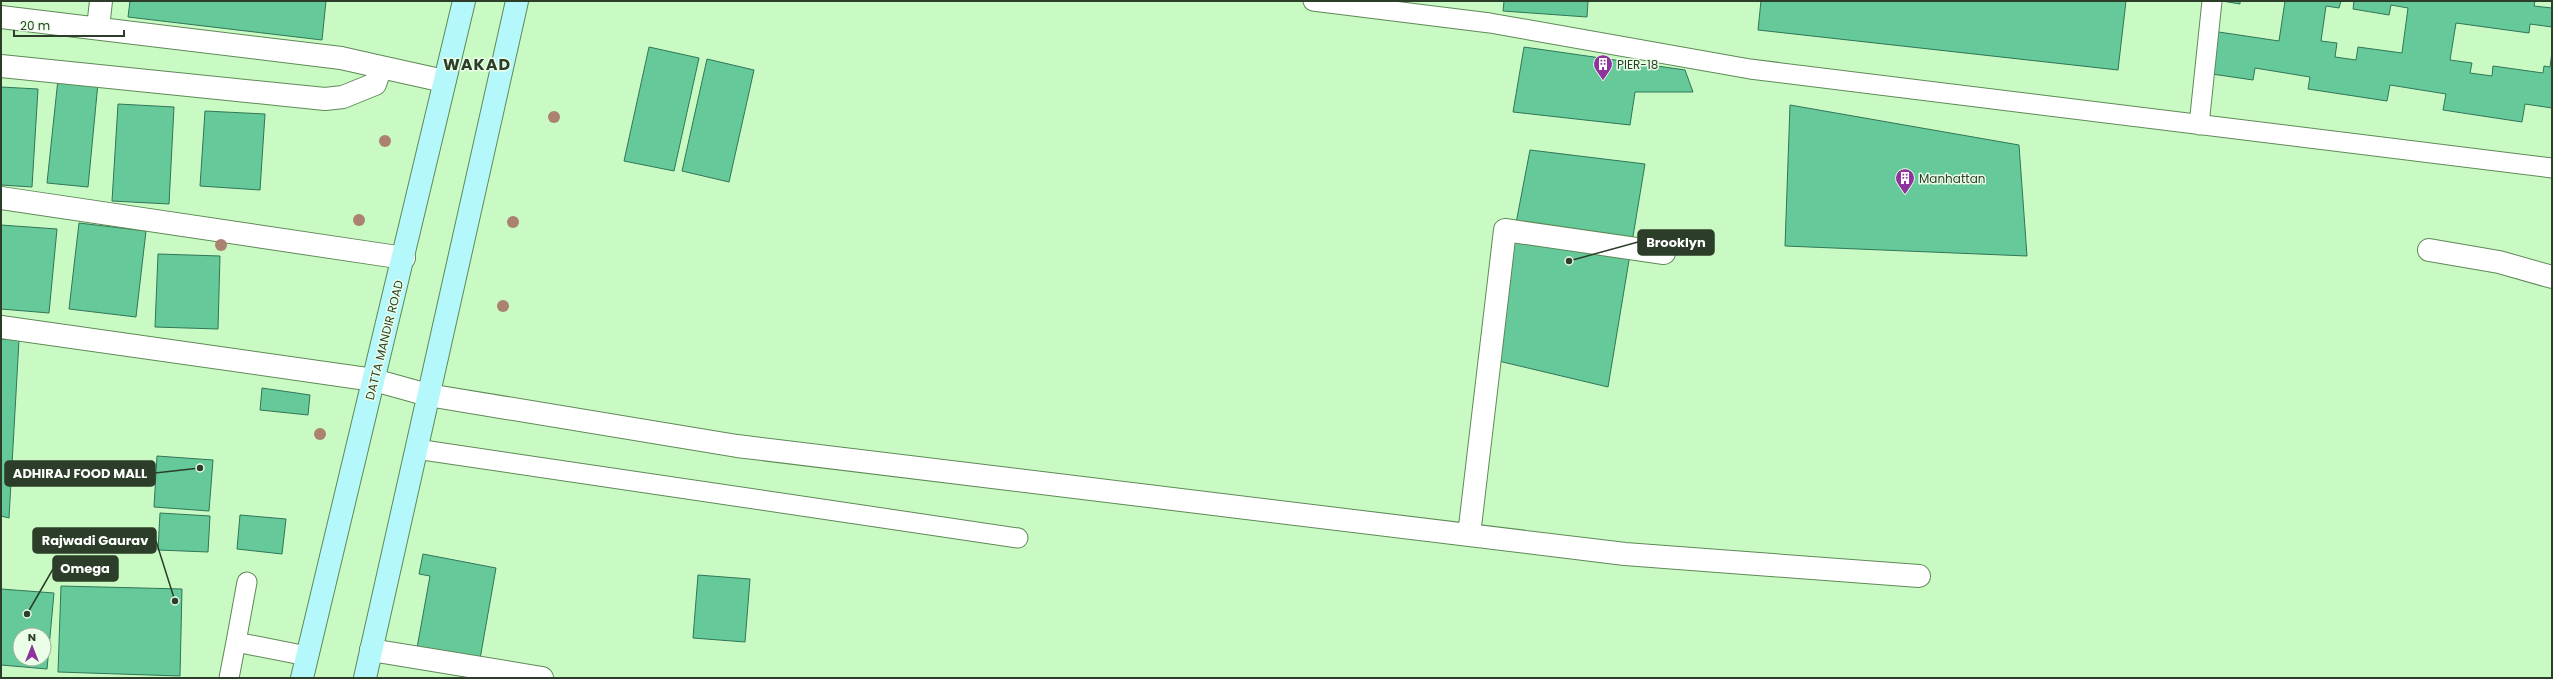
<svg xmlns="http://www.w3.org/2000/svg" width="2553" height="679" viewBox="0 0 2553 679" font-family="Poppins,sans-serif">
	<rect width="100%" height="100%" fill="#cafac3"/>
	<path fill="#65c99a" stroke="#307657" fill-rule="evenodd" d="M130,1H326L322,40L128,17Z
		M1504,1H1588L1587,17L1503,11Z
		M1761,1H2126L2118,70L1758,30Z
		M2222,1H2240V4Z
		M2285,1H2341L2339,8L2326,6L2321,41L2337,43L2335,57L2356,60L2358,47L2402,53L2408,8L2391,5L2389,15L2353,9L2354,1H2535L2534,6L2552,8V27L2530,24L2529,33L2456,23L2450,60L2472,63L2470,73L2492,76L2493,66L2543,73L2544,66L2550,67L2552,52V108L2525,104L2522,122L2443,110L2446,94L2390,85L2387,101L2308,89L2310,77L2255,68L2253,80L2205,73L2212,31L2279,41Z
		M649,47L699,58L674,171L624,161Z
		M1524,47L1685,70L1693,92H1635L1630,125L1513,112Z
		M707,59L754,70L729,182L682,171Z
		M58,79L98,83L88,187L47,183Z
		M1,87L38,89L32,187L1,185Z
		M118,104L174,107L169,204L112,201Z
		M1790,105L2019,145L2027,256L1785,246Z
		M205,111L265,114L260,190L200,186Z
		M1530,150L1645,164L1608,387L1490,359Z
		M79,223L146,231L136,317L69,309Z
		M1,225L57,229L49,313L1,309Z
		M158,254L220,256L218,329L155,327Z
		M1,339L19,340L9,518L1,516Z
		M262,388L310,395L308,415L260,410Z
		M157,456L213,460L209,511L154,507Z
		M160,513L210,516L208,552L158,550Z
		M240,515L286,519L282,554L237,549Z
		M423,554L496,568L480,659L417,648L430,576L419,574Z
		M698,575L750,579L745,642L693,638Z
		M61,586L182,589L180,676L58,672Z
		M1,589L54,593L47,669L1,665ZM20,635H44V659H20Z"/>
	<g fill="none" stroke-linecap="round" stroke-linejoin="round">
		<defs>
			<path id="lane" d="M1313,1L1490,23L1750,69L2552,168
				M2199,125L2212,1
				M416,449L1018,538
				M247,582L236,642L307,656
				M229,678L236,642"/>
			<path id="street" d="M1,17L341,58L381,67
				M98,28L101,1
				M1,66L325,99L343,97L375,84L381,67L444,81
				M1,198L404,258
				M2429,250L2499,262L2552,277
				M1,327L374,380L428,395L737,446L1625,554L1919,576
				M1469,535L1505,230L1664,253
				M371,650L542,678"/>
			<path id="secondary" d="M302,678L464,1
				M365,678L517,1"/>
		</defs>
		<use href="#lane" stroke="#5e8957" stroke-width="21"/>
		<use href="#street" stroke="#5e8957" stroke-width="24"/>
		<use href="#secondary" stroke="#5e8957" stroke-width="24"/>
		<use href="#lane" stroke="#fff" stroke-width="19"/>
		<use href="#street" stroke="#fff" stroke-width="22"/>
		<use href="#secondary" stroke="#b4f8fc" stroke-width="22"/>
	</g>
	<g fill="#aa826f">
		<circle cx="554" cy="117" r="6"/>
		<circle cx="385" cy="141" r="6"/>
		<circle cx="359" cy="220" r="6"/>
		<circle cx="513" cy="222" r="6"/>
		<circle cx="221" cy="245" r="6"/>
		<circle cx="503" cy="306" r="6"/>
		<circle cx="320" cy="434" r="6"/>
	</g>
	<defs>
		<symbol id="building-pin" viewBox="-11 -11 22 30"><path d="M0 17L-7.5 6A9.5 9.5 0 1 1 7.5 6Z" fill="#8f349f" stroke="#ebfee8"/><path d="M-4-6H4V6H1V3H-1V6H-4ZM-2.5-4.3h1.7v1.8h-1.7ZM.8-4.3h1.7v1.8H.8ZM-2.5-1h1.7V.8h-1.7ZM.8-1h1.7V.8H.8Z" fill="#fff"/></symbol>
	</defs>
	<g fill-rule="evenodd">
		<use href="#building-pin" x="1592" y="53" width="22" height="30"/>
		<use href="#building-pin" x="1894" y="167" width="22" height="30"/>
	</g>
	<g text-anchor="middle" dominant-baseline="central" stroke-width="3" stroke-linejoin="round" paint-order="stroke">
		<g font-size="12" fill="#2c3e29" stroke="#ebfee8" text-anchor="start">
			<text x="1617" y="64">PIER-18</text>
			<text x="1919" y="178">Manhattan</text>
		</g>
		<g font-size="12" fill="#2c3e29" stroke="#ebfee8">
			<text transform="translate(384 340) rotate(-76)">DATTA MANDIR ROAD</text>
		</g>
		<g font-size="16" font-weight="bold" letter-spacing="1" fill="#2c3e29" stroke="#ebfee8">
			<text x="477" y="64">WAKAD</text>
		</g>
	</g>
	<path fill="none" stroke="#2c3e29" stroke-width="1.5" d="M1569 261L1638 242M200 468L155 473M175 601L156 541M27 614L53 569"/>
	<g fill="#2c3e29" stroke="#ebfee8" stroke-width="1.5">
		<circle cx="1569" cy="261" r="4"/>
		<circle cx="200" cy="468" r="4"/>
		<circle cx="175" cy="601" r="4"/>
		<circle cx="27" cy="614" r="4"/>
	</g>
	<g fill="#2c3e29" stroke="#2c3e29" stroke-width="1.5">
		<rect x="1638" y="230" width="76" height="25" rx="4"/>
		<rect x="5" y="461" width="150" height="25" rx="4"/>
		<rect x="33" y="528" width="123" height="25" rx="4"/>
		<rect x="53" y="556" width="65" height="25" rx="4"/>
	</g>
	<g font-size="13" text-anchor="middle" font-weight="bold" fill="#fff">
		<text x="1676" y="247">Brooklyn</text>
		<text x="80" y="478">ADHIRAJ FOOD MALL</text>
		<text x="95" y="545">Rajwadi Gaurav</text>
		<text x="85" y="573">Omega</text>
	</g>
	<rect width="2553" height="679" fill="none" stroke="#2c3e29" stroke-width="4"/>
	<g transform="translate(32 647)"><circle r="19" fill="#ebfee8" stroke="#9fb19c"/>
	<path d="M0-3L7 15L0 10L-7 15Z" fill="#8f349f"/>
	<text y="-6" font-size="11" font-weight="bold" text-anchor="middle" fill="#2c3e29">N</text>
	</g>
	<path d="M14 30v6h110v-6" fill="none" stroke="#2c3e29" stroke-width="2"/>
	<text x="20" y="30" font-size="12" fill="#2c3e29" stroke="#ebfee8" stroke-width="3" paint-order="stroke">20 m</text>
</svg>
